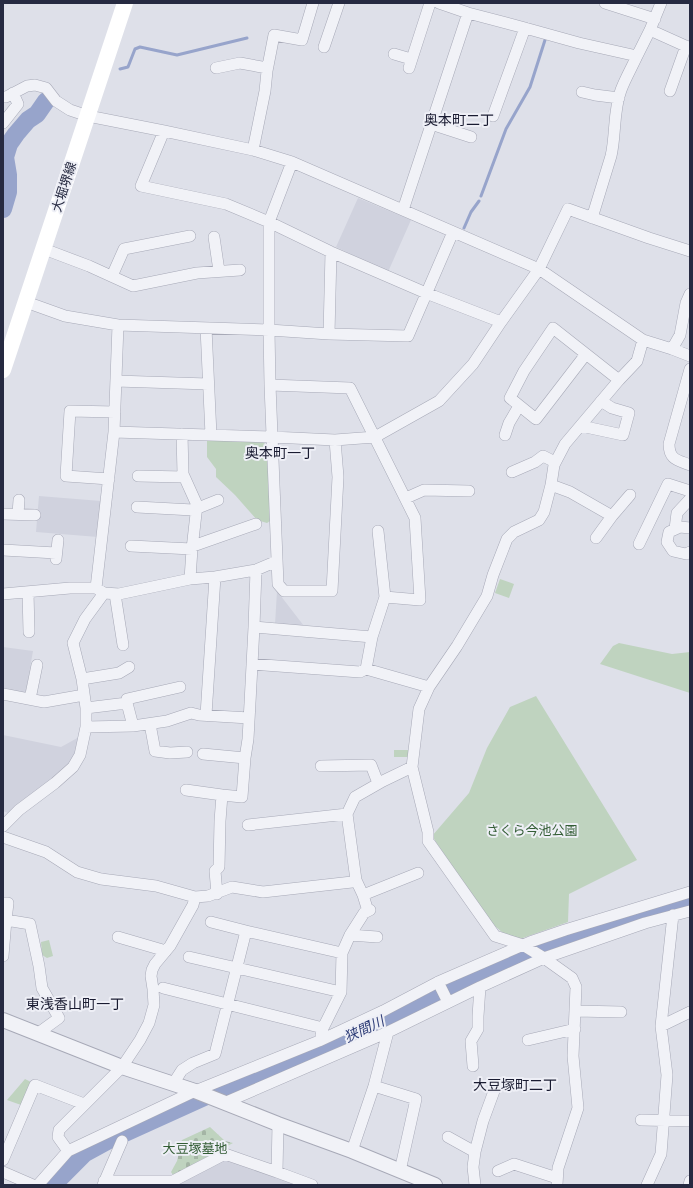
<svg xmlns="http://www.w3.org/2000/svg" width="693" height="1188" viewBox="0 0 693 1188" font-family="'Space Grotesk','Noto Sans JP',sans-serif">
	<defs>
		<pattern id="cemetery-stones" width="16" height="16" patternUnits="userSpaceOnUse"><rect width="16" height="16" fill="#bfd3bf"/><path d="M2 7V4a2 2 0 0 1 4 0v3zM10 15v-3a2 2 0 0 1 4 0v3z" fill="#a4b5a5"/></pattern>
	</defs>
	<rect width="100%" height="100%" fill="#dee0e9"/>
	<path fill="#d0d2de" d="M358,198L411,220L388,272L336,247Z
		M39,496L101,501L98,537L36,532Z
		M277,591L304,626L275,625Z
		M3,647L33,651L26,691L23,693L13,692L7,688H3Z
		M3,735L61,747L81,736V737L70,765L8,813L3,811Z
		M226,1159L297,1185H176Z"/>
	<path fill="url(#cemetery-stones)" d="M210,1127L225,1141L233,1143L173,1175L171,1172L177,1161L182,1140Z"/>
	<path fill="#bfd3bf" d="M207,440L263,442L267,446L270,521L267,523L257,520L235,495L216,477V469L207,457Z
		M500,579L514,584L509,598L495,593Z
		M619,643L672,654L690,652V693L600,664L613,646Z
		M536,696L637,860L569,894L568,922L520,939L503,933L489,921L432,836L469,793L487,748L510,707Z
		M394,750H411L410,757H394Z
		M49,940L53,956L47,958L42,955L41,942Z
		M25,1079L31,1082L21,1105L7,1100Z"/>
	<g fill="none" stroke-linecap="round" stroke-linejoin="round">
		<path stroke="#97a4cb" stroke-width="3" d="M120,69L128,67L135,49L140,47L177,55L247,38
			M481,196L506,129L530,87L545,40
			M464,228L471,212L479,201"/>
		<path stroke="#97a4cb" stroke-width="18" d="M3,209L8,192V175L5,157L9,144L16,134L28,120L37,114L46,101
			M53,1185L85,1153L107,1141L235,1083L322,1049L523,956L559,942L630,916L690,900"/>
		<defs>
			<path id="minor" d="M439,3L468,13L525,28L579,43L637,56L650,30L661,3
				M605,3L655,19
				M650,30L690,48
				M324,47L339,3
				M394,54L411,59
				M216,68L240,63L267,68
				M409,68L430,3
				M670,91L686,46
				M582,92L595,95L619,98
				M3,97H6L27,86L35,85L46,88L56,101L70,110L88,116L164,131L253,150L292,162L539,269L643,340L672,349L690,356
				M493,116L525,28
				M3,123L18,104L13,93
				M431,124L471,137
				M164,131L141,186L226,204L269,222L331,252L426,293L501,322
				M253,150L265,91L267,71L274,35L302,40L313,3
				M403,210L468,13
				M592,218L611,156C616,135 613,111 621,90C625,79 632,67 637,56
				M214,237L219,271
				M44,249L89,266L133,286L197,273L240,270
				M112,276L124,249L190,236
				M26,302L65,316L118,325
				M206,328L211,435
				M329,334L331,252
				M672,349L680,335L686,303L690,294
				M586,354L536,419L510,398L524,371L553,328L619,380
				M690,369L669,444C669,460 678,460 690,465
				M116,381L208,384
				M270,385L278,584L284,591H332L338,477L335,440
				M581,426L623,435L629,413L612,408L601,401
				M114,432L118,325L269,330V222L292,162
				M182,434L183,474L197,505L192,549L190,579
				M505,435L509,423L519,406
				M512,472L535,462L543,456L555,462
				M138,476L184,477
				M109,479L66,476L70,411L115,412
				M551,485L570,492L612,516L596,538
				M406,498L424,490L469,491
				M137,507L193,510L218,500
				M3,514L35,515
				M18,514L19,500
				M612,516L630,495
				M690,528L680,527L669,532L667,542L673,551L686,554L690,552
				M675,529L677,513L690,499
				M378,531L385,597
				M639,544L668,484L690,491
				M131,546L192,549
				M193,546L256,524
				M3,550L56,553
				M56,559L58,540
				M256,570L254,627L372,637L366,669L429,687
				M96,588L114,432L272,437L335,440L375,437L439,401L473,364L501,322L539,269L568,209L649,238L690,251
				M28,592L29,632
				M3,594L70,588H96L104,593L119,594L190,579L215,577L256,570L277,561
				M115,594L123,645
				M372,637L385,597L420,600L415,518L350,388L270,385L269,330L329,334L408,336L453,232
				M252,664L360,672L366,669
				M82,679L119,673L129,667
				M3,694L44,702L84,695
				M30,699L37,665
				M127,703V699L180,687
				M86,708L127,703L133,726
				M206,715L215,577
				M150,724L155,751L170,753L187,752
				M86,727L133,726L167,721L191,713L199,715L249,718
				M203,754L245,758
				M321,766L371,765L378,783
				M186,790L222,795
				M347,814L356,880L363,895L367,908
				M248,825L347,814L355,797L383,781L412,767
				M3,826L19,810L55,783L73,767L80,755L86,727V708L82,679L73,643L85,619L104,593
				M3,837L46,852L77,872L101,879L156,886L195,897L208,896L232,887L263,892L352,882L356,880
				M217,894L215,871L219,867L220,821L222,795L242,797L245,758L248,739L250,703L254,627
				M363,895L418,873
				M3,903H8L6,920L30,924L39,966L42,988L59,1018L37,1034
				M211,922L246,931L342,953
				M350,935L377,937
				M118,937L166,951
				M3,956L6,920
				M189,957L341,992
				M438,982L448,1002
				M163,988L323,1028
				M576,1011L621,1012
				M661,1026L690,1012
				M321,1035L323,1028L341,992L342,953L350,935L364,913L370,910
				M528,1040L575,1029
				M473,1066L471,1041L478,1029V1016L480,987
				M173,1084L182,1070L193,1063L215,1054L246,931
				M374,1086L416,1099L400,1171
				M224,1103L388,1032L480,987L544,958L645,923L690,911
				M641,1120L690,1121
				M448,1137L475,1152
				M68,1151L58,1137L59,1130L122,1067L140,1040L149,1023L154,1005L153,989L151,976L152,970L155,964L170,946L193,905L195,897
				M352,1151L374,1086L388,1032
				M3,1160L35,1085L84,1104
				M498,1171L514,1164L557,1178
				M3,1172L33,1185
				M277,1172L278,1124
				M104,1181H173L225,1154L277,1172L312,1185
				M38,1185L68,1151L195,1091L319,1041L383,1011L438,982L530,942L565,930L690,892
				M103,1185L122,1141
				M475,1185L473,1167L475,1152L483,1121L497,1083
				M557,1185L558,1168L578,1108L573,1056L576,987L572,978L544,958L523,945L495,936L428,841V832L412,767L419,709L429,687L457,646L487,596L493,575L507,539L514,532L539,520L544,512L551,485L554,465L565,444L619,380L637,361L643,340
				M647,1185L661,1154L667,1075L661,1026L673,915
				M689,1185L690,1181"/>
			<path id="tertiary" d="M3,1020L122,1067L195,1091L278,1124L352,1151L435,1185"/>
		</defs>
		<use href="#minor" stroke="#a7a9b7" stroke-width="12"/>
		<use href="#tertiary" stroke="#a7a9b7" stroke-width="16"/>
		<use href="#minor" stroke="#f1f2f7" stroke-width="11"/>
		<use href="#tertiary" stroke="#f1f2f7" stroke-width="14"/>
		<path stroke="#fff" stroke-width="16" d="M3,370L125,3"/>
	</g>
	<g text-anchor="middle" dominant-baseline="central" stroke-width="4" stroke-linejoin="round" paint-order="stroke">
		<g font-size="13" fill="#262a41" stroke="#eeeff6">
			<text transform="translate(64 187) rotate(-72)">大堀堺線</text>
		</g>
		<g font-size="13" fill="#335d35" stroke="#eeeff6">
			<text x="532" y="830">さくら今池公園</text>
			<text x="195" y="1148">大豆塚墓地</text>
		</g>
		<g font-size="14" fill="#191b31" stroke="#eeeff6">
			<text x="459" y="120">奥本町二丁</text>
			<text x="280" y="453">奥本町一丁</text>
			<text x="75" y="1004">東浅香山町一丁</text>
			<text x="515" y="1085">大豆塚町二丁</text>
		</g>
		<g font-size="14" font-style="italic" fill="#2e3d77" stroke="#eeeff6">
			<text transform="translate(364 1029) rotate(-25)">狭間川</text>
		</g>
	</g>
	<rect width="693" height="1188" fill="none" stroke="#262a41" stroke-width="8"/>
</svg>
